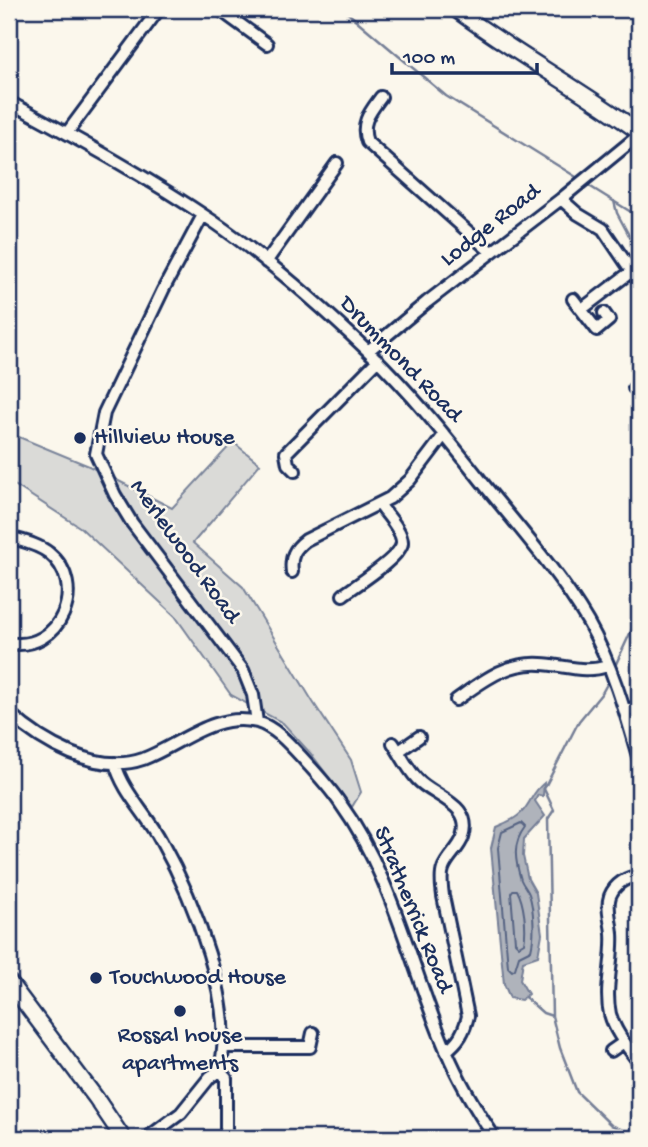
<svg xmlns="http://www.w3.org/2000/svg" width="648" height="1147" viewBox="0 0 648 1147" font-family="'Gochi Hand',sans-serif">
	<rect width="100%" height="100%" fill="#fbf7ec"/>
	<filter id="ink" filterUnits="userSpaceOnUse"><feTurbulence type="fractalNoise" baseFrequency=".0143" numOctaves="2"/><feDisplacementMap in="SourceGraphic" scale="14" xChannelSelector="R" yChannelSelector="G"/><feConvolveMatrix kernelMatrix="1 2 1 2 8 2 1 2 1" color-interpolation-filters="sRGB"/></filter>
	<g filter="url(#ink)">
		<path fill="#dadad7" stroke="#7a849a" stroke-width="2" d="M9,437H19L89,466L172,508L233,442L260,464L193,543L243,587L313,702L351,760L361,792L352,807L311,754L283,723L231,695L175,616L81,528L16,486L9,484Z"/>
		<path fill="#afb3bb" stroke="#747e96" stroke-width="2" d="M544,783L543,796L538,795L535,801L545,816L524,839L523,856L528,879L536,893L542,934L538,956L523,961L520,980L528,994L521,1000L510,998L504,984L491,848L496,827C507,822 519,818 526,807C533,797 534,791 544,783Z"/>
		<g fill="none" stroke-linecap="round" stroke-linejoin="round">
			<path stroke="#566483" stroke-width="2" d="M521,823L525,827C512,844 515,860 521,880C523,885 527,889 529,894C534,909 535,935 531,950L519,956L515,969L512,971L508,967L498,848L502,832Z
				M513,890H517C524,903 527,928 524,943L519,946L515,942L511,893Z"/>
			<path stroke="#747e96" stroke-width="2.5" d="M343,9L446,96L581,180
				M586,184L639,217
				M614,201L617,213L639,254
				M615,666L639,614
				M607,684L602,693L579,721L544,789L554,810L548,819L552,1016L560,1048L577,1092L611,1125L639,1137
				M525,997L543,1013L552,1016"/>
			<defs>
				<path id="minor" d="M219,9L267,44
					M381,97C370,112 360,123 367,142L491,252
					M9,102C78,139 149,178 214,222C269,260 320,305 368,351C411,392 449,440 486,487C521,530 559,573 588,622C612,664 626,714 639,760
					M67,133L159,9
					M561,199L578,214L603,229L639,282
					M203,215L163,290L104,413L96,454L115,495L132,523L243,670L253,695L257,722
					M266,262L337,163
					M573,299L597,330L609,320L604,313
					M582,309L632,271
					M368,351L427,302L561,199L639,135
					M634,388L639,384
					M295,471L288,464L286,453L378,360
					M9,537C22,541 38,544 49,553C89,585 60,653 9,643
					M292,572C290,557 294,549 306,540L390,498L410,480L444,435
					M343,595C356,585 401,557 402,543C403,531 386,514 379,504
					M456,700C483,681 506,662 541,664C564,665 585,674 607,666
					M625,711L639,706
					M9,713C42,743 97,775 143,759C180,745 215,711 257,722C277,728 292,747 306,762C318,775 330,788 340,803C393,876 411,969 446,1050C459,1081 476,1110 495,1138
					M393,743C401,755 407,768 417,779C433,797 474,804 463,837C459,849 447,857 443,869C440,877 442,887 443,896L468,1016C464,1032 459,1041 446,1051
					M399,751L419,737
					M115,763C123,793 147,814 161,841C192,896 238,1009 219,1071L210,1077L181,1113L147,1138
					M225,1047H310L313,1033
					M611,1051L624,1042
					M637,1060C627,1046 615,1032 610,1014C604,988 614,960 612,933C611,921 606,908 610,896C615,884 626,877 639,876
					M219,1071L226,1078V1138"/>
				<path id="major" d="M455,9C514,53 579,88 639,132
					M9,982L96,1098L123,1138"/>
			</defs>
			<use href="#minor" stroke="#1b2f5e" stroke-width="16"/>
			<use href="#major" stroke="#1b2f5e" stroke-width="19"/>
			<use href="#minor" stroke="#fbf7ec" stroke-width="10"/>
			<use href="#major" stroke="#fbf7ec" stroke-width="14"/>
		</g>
	</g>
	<g fill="#1b2f5e" stroke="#fbf7ec" stroke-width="2.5">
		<circle cx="80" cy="438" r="7"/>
		<circle cx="96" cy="978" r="7"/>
		<circle cx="180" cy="1011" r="7"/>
	</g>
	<g text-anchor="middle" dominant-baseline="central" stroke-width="5" stroke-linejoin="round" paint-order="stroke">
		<g font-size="24" fill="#1b2f5e" stroke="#fbf7ec">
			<text transform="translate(491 226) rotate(-38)">Lodge Road</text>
			<text transform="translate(400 360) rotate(46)">Drummond Road</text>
			<text transform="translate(184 552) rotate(54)">Merlewood Road</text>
			<text transform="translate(412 910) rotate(68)">Stratherrick Road</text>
		</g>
		<g font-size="24" fill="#1b2f5e" stroke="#fbf7ec" text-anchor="start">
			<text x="94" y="438">Hillview House</text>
			<text x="110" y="978">Touchwood House</text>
			<text x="180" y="1036" text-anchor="middle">Rossal house<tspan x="180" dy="28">apartments</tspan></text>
		</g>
	</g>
	<rect width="648" height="1147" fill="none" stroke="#fbf7ec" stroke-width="35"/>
	<rect x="18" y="18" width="613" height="1112" fill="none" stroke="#1b2f5e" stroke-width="2.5" filter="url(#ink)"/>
	<path d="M392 63v10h145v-10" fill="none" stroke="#1b2f5e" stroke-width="3.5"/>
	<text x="403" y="63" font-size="21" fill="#1b2f5e" stroke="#fbf7ec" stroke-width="5" paint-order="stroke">100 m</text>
</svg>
